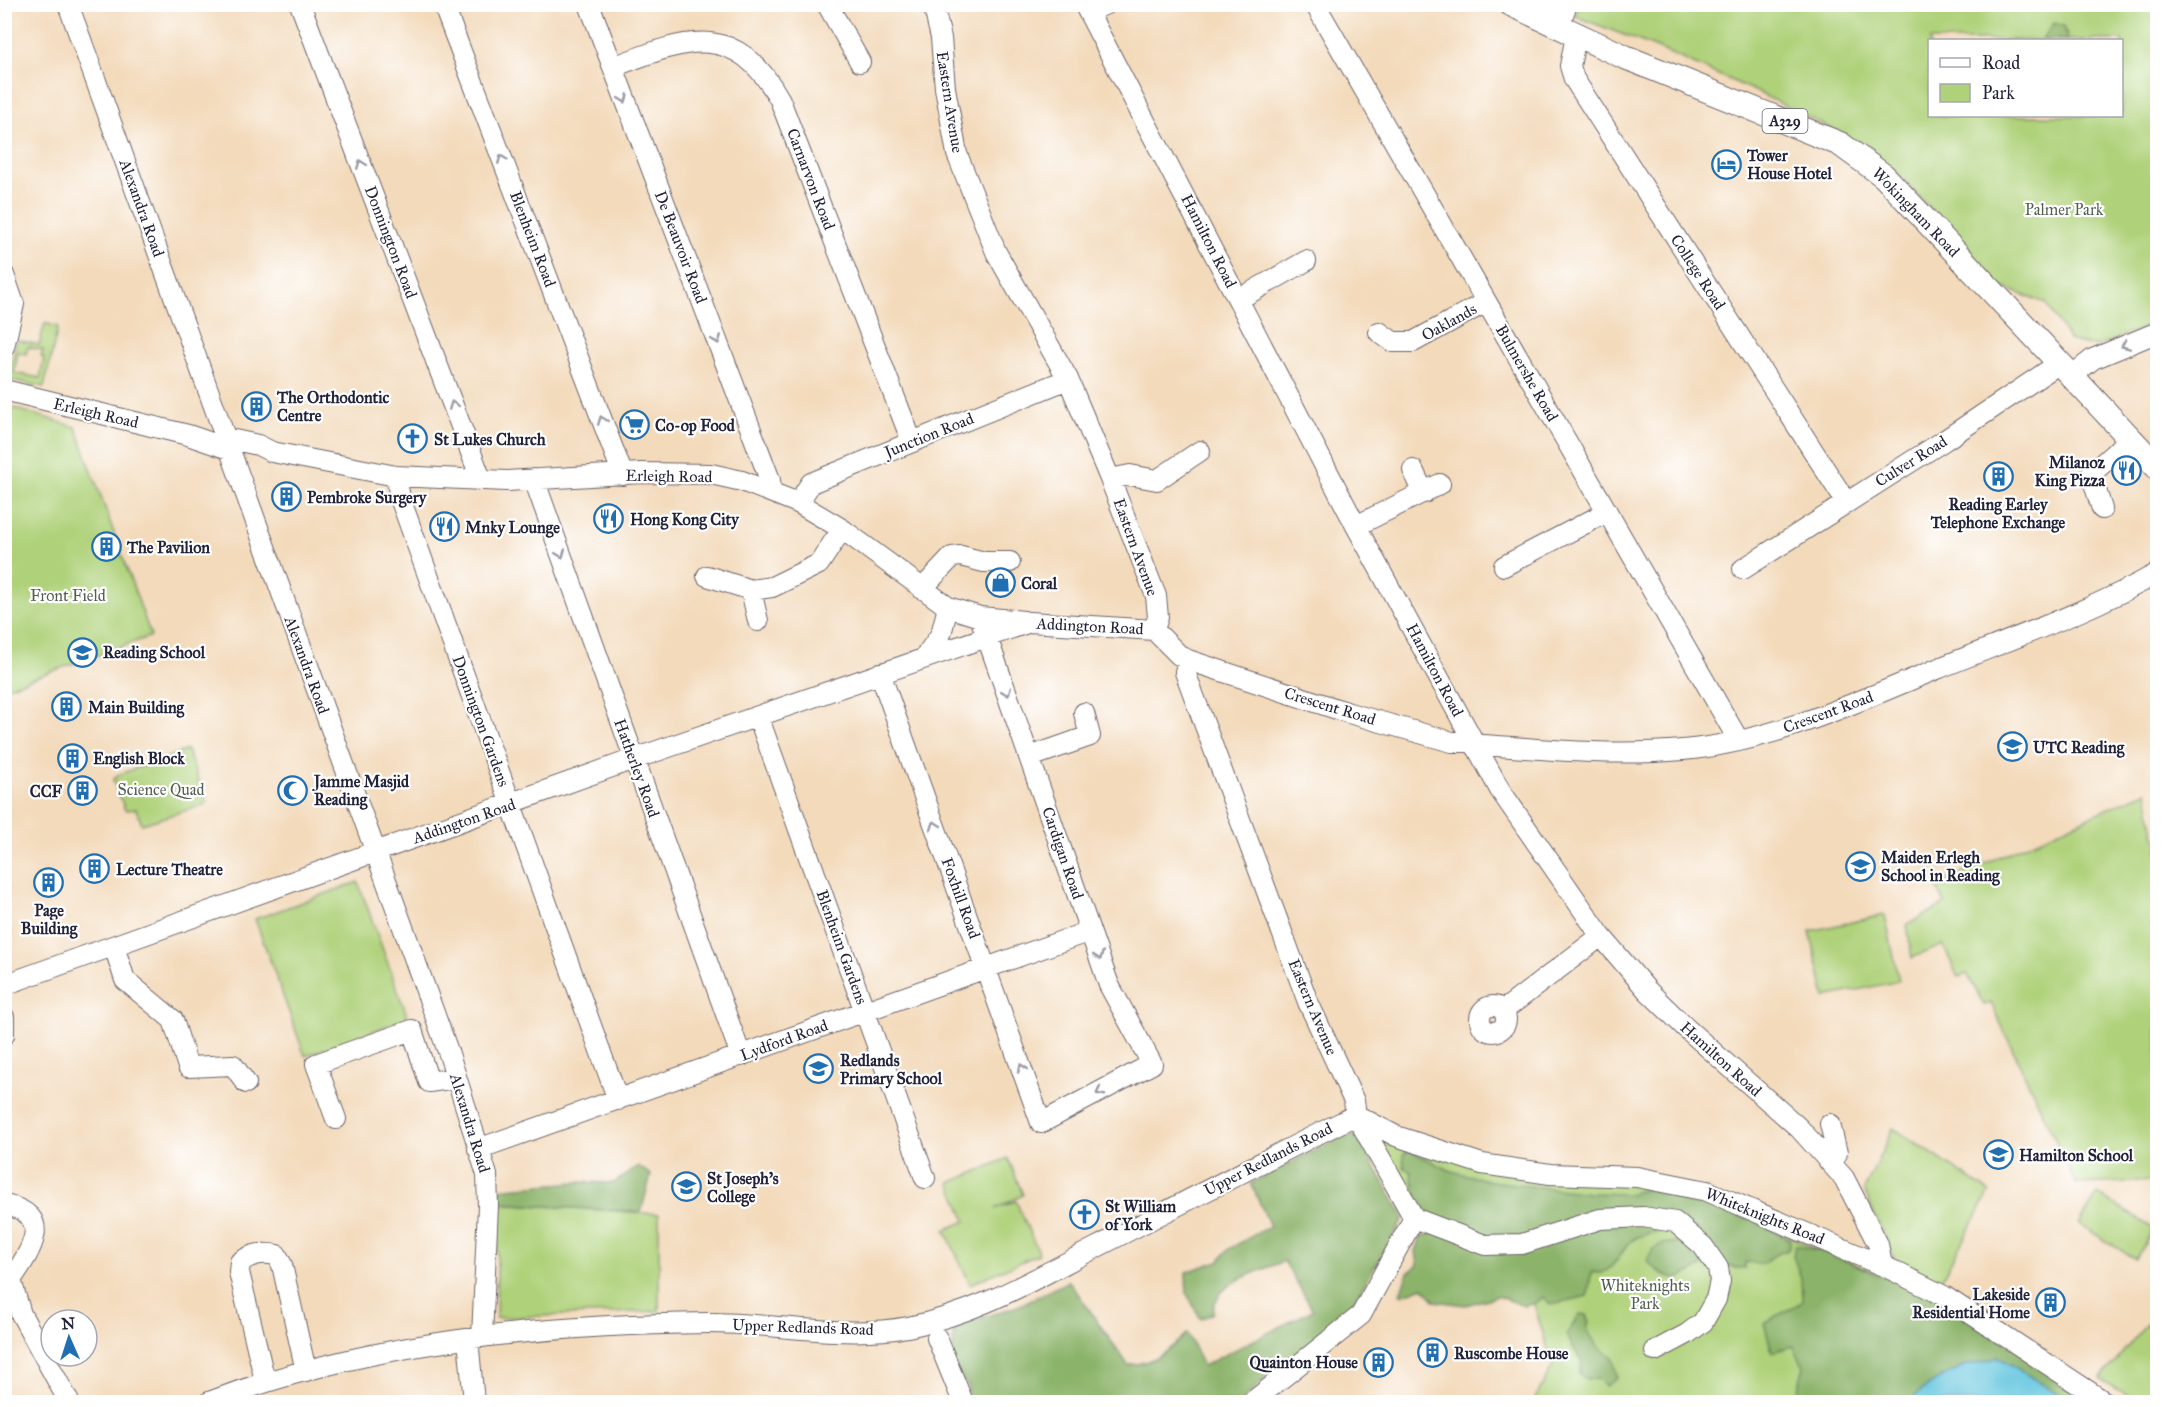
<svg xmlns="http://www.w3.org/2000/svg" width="2162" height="1407" viewBox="0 0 2162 1407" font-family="'IM FELL Great Primer',serif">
	<rect width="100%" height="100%" fill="#fff"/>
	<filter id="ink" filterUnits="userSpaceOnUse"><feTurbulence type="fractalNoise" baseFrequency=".0167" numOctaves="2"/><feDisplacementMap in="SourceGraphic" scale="12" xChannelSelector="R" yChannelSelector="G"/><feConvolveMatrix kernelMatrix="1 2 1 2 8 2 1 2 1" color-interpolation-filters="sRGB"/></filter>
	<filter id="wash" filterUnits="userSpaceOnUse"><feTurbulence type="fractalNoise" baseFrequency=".008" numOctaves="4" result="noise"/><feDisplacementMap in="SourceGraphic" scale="24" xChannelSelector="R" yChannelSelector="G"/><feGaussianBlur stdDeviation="1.35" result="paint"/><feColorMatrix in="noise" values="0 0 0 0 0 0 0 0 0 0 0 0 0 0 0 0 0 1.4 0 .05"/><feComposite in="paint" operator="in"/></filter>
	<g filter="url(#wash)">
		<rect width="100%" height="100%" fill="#f3dabb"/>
		<path fill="#afd179" stroke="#687a5a" stroke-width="1.5" fill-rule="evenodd" d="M1579,4L2157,5V322L2097,347L2069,340L2046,303L1999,286L1900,175L1873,156L1834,130L1755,91L1655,47L1575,16ZM1930,40H2122V116H1930Z
			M45,323L58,327L44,387L7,379L17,340L39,345ZM28,347L43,350L41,357L44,358L40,378L14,373L18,352L26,354Z
			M4,405L76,427L151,636L5,688Z
			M187,750L207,804L142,824L136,809L125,810L113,780L120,774Z
			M2147,791L2154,834L2158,842L2157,1181L2076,1184L1991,1003L1984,1005L1967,974L1958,977L1943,945L1912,958L1907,925L1945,904L1936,885Z
			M358,882L408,1018L305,1056L255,919Z
			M1885,915L1899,981L1825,997L1810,931Z
			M1361,1125L1395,1143L1636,1180L1702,1196L1821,1251L1871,1270L2101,1402H1533L1553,1366L1533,1301L1414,1218Z
			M1893,1128L1990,1192L1937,1287L1893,1257L1864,1190Z
			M1008,1158L1023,1195L995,1209L1016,1201L1039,1254L970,1284L945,1230L966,1221L950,1183Z
			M2098,1194L2154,1229L2135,1259L2079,1224Z
			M498,1203L659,1214V1311L496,1318Z
			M2157,1312V1402H2140L2100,1379Z"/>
		<path fill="#8bb369" stroke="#566a52" stroke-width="1.5" d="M2054,23L2064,26L2068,40H2042Z
			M1345,1135L1353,1136L1360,1140L1404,1218L1344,1318L1263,1381L1241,1402H968V1385L951,1372L954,1330L968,1322L1018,1306L1069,1281L1128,1365C1153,1364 1170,1350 1187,1333L1203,1366L1313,1310L1284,1261C1260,1272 1214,1281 1213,1313L1201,1319L1187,1294L1186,1272L1219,1261L1229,1249L1270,1226L1251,1183Z
			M1409,1150L1451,1171L1491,1181L1590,1193L1629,1194L1645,1189L1665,1193L1707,1189L1740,1217L1753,1219L1790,1240L1788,1250L1775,1255L1763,1264L1745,1262V1269L1722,1266L1671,1228C1660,1231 1644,1233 1634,1239C1620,1248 1613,1279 1592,1272C1588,1281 1591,1287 1587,1296L1550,1305L1543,1297L1536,1303L1524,1306L1498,1296L1466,1305L1435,1301L1423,1287L1402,1295L1400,1293L1408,1273L1418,1265L1416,1251L1421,1236L1435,1233L1429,1215L1417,1205L1408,1188L1415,1184L1411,1178L1412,1173L1404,1167L1403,1155Z
			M638,1166L651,1175L641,1212L498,1203L496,1189L577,1182L614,1183Z
			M1680,1242L1691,1247L1703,1259L1702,1267L1677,1279L1663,1274L1647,1262C1651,1244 1663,1243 1680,1242Z
			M1795,1245L1821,1251L1943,1300L2101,1402H2071L1997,1356C1985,1365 1973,1361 1961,1367C1944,1375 1921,1389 1909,1402H1794L1804,1366L1793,1346L1772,1352L1764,1323L1802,1302L1801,1278L1793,1256Z
			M1580,1314L1586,1315L1589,1322L1587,1329C1592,1339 1601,1352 1612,1356L1617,1377L1606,1386L1597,1378L1587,1380L1580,1374L1582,1362L1566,1335Z"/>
		<path fill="#60c4de" stroke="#41738c" stroke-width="1.5" d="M1997,1356L2071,1402H1909C1921,1389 1944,1375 1961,1367C1973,1361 1985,1365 1997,1356Z"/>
	</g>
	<g filter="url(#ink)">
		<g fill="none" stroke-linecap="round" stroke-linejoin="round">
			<defs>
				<path id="minor" d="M68,4L449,1054L487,1175L488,1206L482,1337
					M300,4L481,479
					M443,4L623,475
					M589,4L770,480L771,490
					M827,4L860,62
					M933,4L941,38L945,88L957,154L996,252L1068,379L1110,479L1156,596L1158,617L1154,630
					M1084,4L1356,526L1500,790L1601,936L1647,990L1686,1028L1799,1128L1844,1178L1878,1244L1882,1265
					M1315,4L1739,741
					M1088,12L1106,4
					M1558,28L1567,4
					M1576,36L1570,66L1574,79L1846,502
					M613,67C686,39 735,19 780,100L912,442
					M4,275L14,304L4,347
					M1239,299L1306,261
					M1379,332L1393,342H1413L1486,302
					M2070,377L2093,359L2158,332
					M4,390L188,435L229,449
					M225,438L258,445L272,452L396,476L507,481L641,473L711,474L742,481L798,503L842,529L948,607L980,617L1024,621
					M1413,470L1424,493
					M396,476L400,498L618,1100
					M534,479L741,1056
					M1110,479L1130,475L1157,480L1200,451
					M798,503L811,483L1068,379
					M2102,509L2091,474L2130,439
					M1356,526L1440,484
					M1504,566L1607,512
					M1743,569L1945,440L2058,364
					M707,576L751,590L772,587L819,564L842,529
					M922,589L952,557L961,556L984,562H1010
					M751,590L758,621
					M1154,630L1179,655L1188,660L1349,713L1452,742H1473
					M924,658L941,634L948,607
					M1188,660L1185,672L1308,1002L1354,1101L1356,1115L1414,1218L1485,1245L1522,1244L1600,1219L1643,1217L1675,1222L1703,1246L1718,1268L1720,1281L1716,1299L1703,1322L1687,1334L1655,1351
					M880,673L1041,1123L1152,1064L1109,985L980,617
					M758,716L925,1178
					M1476,747L1484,745C1551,750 1616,756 1683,750C1772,742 1856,702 1937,669C2011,639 2089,612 2158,573
					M1030,757L1090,736L1084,713
					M114,946L125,980L173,1020L188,1067L233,1065L246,1083
					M4,985L634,759L1030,622L1154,630
					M1480 1019a13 13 0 1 1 26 0a13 13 0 1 1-26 0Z
					M1504,1010L1601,936
					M4,1017V1035
					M1356,1115L1396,1136L1482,1164L1550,1174L1637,1177L1707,1191L1888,1268L1944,1296L2105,1402
					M336,1119L316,1064L412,1030L429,1082L456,1078
					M1830,1124L1837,1153L1832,1164
					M478,1149L1090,931
					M5,1205C56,1215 30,1252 11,1280
					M4,1280H11L21,1314L69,1402
					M937,1338L963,1402
					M468,1339L474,1402
					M265,1381L239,1272L240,1262C252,1254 262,1252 277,1255L282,1265L306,1371
					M209,1402C368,1341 541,1325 709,1323C775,1323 844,1339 908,1327C977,1314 1036,1278 1097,1247C1183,1203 1269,1158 1356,1115
					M1252,1402L1361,1315L1414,1218"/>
				<path id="major" d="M1511,4L1625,57L1840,144L1884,176L2158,468"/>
			</defs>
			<use href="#minor" stroke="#6b6268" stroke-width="22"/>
			<use href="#major" stroke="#6b6268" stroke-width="26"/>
			<use href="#minor" stroke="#fff" stroke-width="20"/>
			<use href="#major" stroke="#fff" stroke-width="24"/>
		</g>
		<defs><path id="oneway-chevron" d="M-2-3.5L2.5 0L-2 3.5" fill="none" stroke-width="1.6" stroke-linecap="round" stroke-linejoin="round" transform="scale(1.5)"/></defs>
		<g stroke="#9c9ca7">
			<use href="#oneway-chevron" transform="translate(624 99) rotate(69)"/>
			<use href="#oneway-chevron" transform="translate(502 159) rotate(-111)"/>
			<use href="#oneway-chevron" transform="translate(361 164) rotate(-111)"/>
			<use href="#oneway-chevron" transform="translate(717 340) rotate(69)"/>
			<use href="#oneway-chevron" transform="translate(2125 345) rotate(157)"/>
			<use href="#oneway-chevron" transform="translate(453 405) rotate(-111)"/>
			<use href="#oneway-chevron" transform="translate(602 420) rotate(-111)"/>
			<use href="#oneway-chevron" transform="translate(561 554) rotate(70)"/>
			<use href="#oneway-chevron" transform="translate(1007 692) rotate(70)"/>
			<use href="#oneway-chevron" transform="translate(935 825) rotate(-110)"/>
			<use href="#oneway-chevron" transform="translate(1099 956) rotate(71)"/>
			<use href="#oneway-chevron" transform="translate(1022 1068) rotate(-109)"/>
			<use href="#oneway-chevron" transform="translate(1100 1092) rotate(152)"/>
		</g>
	</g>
	<defs>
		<symbol id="hotel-ring" viewBox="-11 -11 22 22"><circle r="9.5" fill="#fff" stroke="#1f6fb2" stroke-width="1.5"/><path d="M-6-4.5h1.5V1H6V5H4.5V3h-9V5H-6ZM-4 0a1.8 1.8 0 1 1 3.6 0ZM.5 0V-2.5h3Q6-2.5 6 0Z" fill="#1f6fb2"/></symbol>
		<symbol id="building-ring" viewBox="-11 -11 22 22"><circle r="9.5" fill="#fff" stroke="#1f6fb2" stroke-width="1.5"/><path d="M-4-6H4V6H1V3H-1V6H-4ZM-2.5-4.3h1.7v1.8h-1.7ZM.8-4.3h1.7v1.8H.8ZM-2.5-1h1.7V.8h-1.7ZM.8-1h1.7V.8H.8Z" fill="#1f6fb2"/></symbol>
		<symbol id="supermarket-ring" viewBox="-11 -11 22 22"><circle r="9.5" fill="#fff" stroke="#1f6fb2" stroke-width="1.5"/><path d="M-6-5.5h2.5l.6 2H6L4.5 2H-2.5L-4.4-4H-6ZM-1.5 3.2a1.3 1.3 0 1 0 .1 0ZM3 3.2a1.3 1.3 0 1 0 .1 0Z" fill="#1f6fb2"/></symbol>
		<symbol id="church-ring" viewBox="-11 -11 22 22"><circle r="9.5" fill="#fff" stroke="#1f6fb2" stroke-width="1.5"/><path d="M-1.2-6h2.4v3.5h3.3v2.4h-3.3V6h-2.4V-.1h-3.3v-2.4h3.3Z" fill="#1f6fb2"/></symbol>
		<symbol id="restaurant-ring" viewBox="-11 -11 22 22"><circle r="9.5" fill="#fff" stroke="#1f6fb2" stroke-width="1.5"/><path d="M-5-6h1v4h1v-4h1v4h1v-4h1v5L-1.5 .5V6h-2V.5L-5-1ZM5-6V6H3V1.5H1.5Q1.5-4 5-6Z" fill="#1f6fb2"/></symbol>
		<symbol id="shop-ring" viewBox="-11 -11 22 22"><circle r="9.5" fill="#fff" stroke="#1f6fb2" stroke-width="1.5"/><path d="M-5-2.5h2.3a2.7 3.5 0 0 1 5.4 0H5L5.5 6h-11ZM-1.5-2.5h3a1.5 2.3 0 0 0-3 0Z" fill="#1f6fb2"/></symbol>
		<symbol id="school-ring" viewBox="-11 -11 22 22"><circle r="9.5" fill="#fff" stroke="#1f6fb2" stroke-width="1.5"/><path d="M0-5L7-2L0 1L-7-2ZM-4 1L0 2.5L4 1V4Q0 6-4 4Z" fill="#1f6fb2"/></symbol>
		<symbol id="mosque-ring" viewBox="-11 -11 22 22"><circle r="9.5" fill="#fff" stroke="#1f6fb2" stroke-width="1.5"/><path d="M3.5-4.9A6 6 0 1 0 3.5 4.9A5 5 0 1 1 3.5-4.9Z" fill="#1f6fb2"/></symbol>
	</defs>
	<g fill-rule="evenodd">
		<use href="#hotel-ring" x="1710" y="148" width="33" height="33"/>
		<use href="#building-ring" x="240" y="390" width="33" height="33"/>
		<use href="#supermarket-ring" x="618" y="408" width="33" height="33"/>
		<use href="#church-ring" x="396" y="422" width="33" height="33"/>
		<use href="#restaurant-ring" x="2110" y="454" width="33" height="33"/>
		<use href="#building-ring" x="1982" y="460" width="33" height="33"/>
		<use href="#building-ring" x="270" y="480" width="33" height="33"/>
		<use href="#restaurant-ring" x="592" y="502" width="33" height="33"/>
		<use href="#restaurant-ring" x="428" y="510" width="33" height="33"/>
		<use href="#building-ring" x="90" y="530" width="33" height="33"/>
		<use href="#shop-ring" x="984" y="566" width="33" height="33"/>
		<use href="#school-ring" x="66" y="636" width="33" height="33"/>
		<use href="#building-ring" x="50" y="690" width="33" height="33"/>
		<use href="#school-ring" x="1996" y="730" width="33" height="33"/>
		<use href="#building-ring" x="56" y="742" width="33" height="33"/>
		<use href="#mosque-ring" x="276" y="774" width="33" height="33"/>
		<use href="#building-ring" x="66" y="774" width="33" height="33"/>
		<use href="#school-ring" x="1844" y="850" width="33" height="33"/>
		<use href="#building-ring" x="78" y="852" width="33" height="33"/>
		<use href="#building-ring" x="32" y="866" width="33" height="33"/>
		<use href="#school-ring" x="802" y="1052" width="33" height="33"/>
		<use href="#school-ring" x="1982" y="1138" width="33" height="33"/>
		<use href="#school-ring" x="670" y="1170" width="33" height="33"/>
		<use href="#church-ring" x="1068" y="1198" width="33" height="33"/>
		<use href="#building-ring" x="2034" y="1286" width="33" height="33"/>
		<use href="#building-ring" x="1416" y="1336" width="33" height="33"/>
		<use href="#building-ring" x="1362" y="1346" width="33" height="33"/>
	</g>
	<g text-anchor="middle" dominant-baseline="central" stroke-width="4.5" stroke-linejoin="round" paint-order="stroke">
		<rect fill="#fff" stroke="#646476" stroke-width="1.5" x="1762.5" y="109" width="45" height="24" rx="4.5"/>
		<g font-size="15" font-weight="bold" fill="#22223b">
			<text x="1785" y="121">A329</text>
		</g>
		<g font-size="16" fill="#22223b" stroke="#fff">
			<text transform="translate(950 102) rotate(81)">Eastern Avenue</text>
			<text transform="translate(811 179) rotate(69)">Carnarvon Road</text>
			<text transform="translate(142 208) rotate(70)">Alexandra Road</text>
			<text transform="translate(1916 212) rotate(46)">Wokingham Road</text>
			<text transform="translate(533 239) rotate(69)">Blenheim Road</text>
			<text transform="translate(1209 241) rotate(63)">Hamilton Road</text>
			<text transform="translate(391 242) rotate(69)">Donnington Road</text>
			<text transform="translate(681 247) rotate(69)">De Beauvoir Road</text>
			<text transform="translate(1698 272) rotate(57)">College Road</text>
			<text transform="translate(1449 322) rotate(-29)">Oaklands</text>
			<text transform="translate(1527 373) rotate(60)">Bulmershe Road</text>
			<text transform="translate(96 413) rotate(13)">Erleigh Road</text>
			<text transform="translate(929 435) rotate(-22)">Junction Road</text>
			<text transform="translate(1911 461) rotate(-32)">Culver Road</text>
			<text transform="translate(669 476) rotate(1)">Erleigh Road</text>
			<text transform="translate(1136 547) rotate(70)">Eastern Avenue</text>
			<text transform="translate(1090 626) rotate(3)">Addington Road</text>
			<text transform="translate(307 665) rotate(70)">Alexandra Road</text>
			<text transform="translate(1435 670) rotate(62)">Hamilton Road</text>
			<text transform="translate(1330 706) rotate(17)">Crescent Road</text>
			<text transform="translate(1828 712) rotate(-20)">Crescent Road</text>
			<text transform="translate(481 721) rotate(70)">Donnington Gardens</text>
			<text transform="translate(637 768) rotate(70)">Hatherley Road</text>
			<text transform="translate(464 821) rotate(-19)">Addington Road</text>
			<text transform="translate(1063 853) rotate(71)">Cardigan Road</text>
			<text transform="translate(961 898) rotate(70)">Foxhill Road</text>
			<text transform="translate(842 947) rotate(70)">Blenheim Gardens</text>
			<text transform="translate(1313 1007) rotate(67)">Eastern Avenue</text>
			<text transform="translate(784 1040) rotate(-20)">Lydford Road</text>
			<text transform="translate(1721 1059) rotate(42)">Hamilton Road</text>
			<text transform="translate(470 1123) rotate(73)">Alexandra Road</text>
			<text transform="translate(1268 1159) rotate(-27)">Upper Redlands Road</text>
			<text transform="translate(1765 1216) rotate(22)">Whiteknights Road</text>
			<text transform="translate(803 1327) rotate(2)">Upper Redlands Road</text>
		</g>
		<g font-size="16" font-weight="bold" fill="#22223b" stroke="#fff" text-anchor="start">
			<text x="1747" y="155">Tower<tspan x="1747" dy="18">House Hotel</tspan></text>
			<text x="277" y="397">The Orthodontic<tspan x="277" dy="18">Centre</tspan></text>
			<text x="655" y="425">Co-op Food</text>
			<text x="434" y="439">St Lukes Church</text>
			<text x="2105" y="462" text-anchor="end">Milanoz<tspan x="2105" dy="18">King Pizza</tspan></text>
			<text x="307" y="497">Pembroke Surgery</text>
			<text x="1998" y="504" text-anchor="middle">Reading Earley<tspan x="1998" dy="18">Telephone Exchange</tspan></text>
			<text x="630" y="519">Hong Kong City</text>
			<text x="465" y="527">Mnky Lounge</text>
			<text x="127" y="547">The Pavilion</text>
			<text x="1021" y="583">Coral</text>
			<text x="103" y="652">Reading School</text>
			<text x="88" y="707">Main Building</text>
			<text x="2033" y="747">UTC Reading</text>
			<text x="93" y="758">English Block</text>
			<text x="314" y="781">Jamme Masjid<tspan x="314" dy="18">Reading</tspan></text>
			<text x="62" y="791" text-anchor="end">CCF</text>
			<text x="1881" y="857">Maiden Erlegh<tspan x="1881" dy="18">School in Reading</tspan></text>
			<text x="116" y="869">Lecture Theatre</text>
			<text x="49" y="910" text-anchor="middle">Page<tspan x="49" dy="18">Building</tspan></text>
			<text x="840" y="1060">Redlands<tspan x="840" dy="18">Primary School</tspan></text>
			<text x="2019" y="1155">Hamilton School</text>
			<text x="707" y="1178">St Joseph's<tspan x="707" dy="18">College</tspan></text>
			<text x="1105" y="1206">St William<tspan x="1105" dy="18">of York</tspan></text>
			<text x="2030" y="1294" text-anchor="end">Lakeside<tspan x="2030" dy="18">Residential Home</tspan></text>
			<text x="1454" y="1353">Ruscombe House</text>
			<text x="1358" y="1362" text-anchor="end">Quainton House</text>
		</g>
		<g font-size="16" fill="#535f51" stroke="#fff">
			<text x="2064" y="209">Palmer Park</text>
			<text x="68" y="595">Front Field</text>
			<text x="161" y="789">Science Quad</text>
			<text x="1645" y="1285">Whiteknights<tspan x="1645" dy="18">Park</tspan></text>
		</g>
	</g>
	<rect width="2162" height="1407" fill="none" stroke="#fff" stroke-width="24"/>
	<rect x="1928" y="39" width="195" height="78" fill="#ffffff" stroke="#a7a7b1" stroke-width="1.5"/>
	<rect x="1940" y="58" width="30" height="9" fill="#ffffff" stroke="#a7a7b1" stroke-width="1.5"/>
	<text x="1982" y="69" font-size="18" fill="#22223b">Road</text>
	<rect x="1940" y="84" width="30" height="18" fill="#afd179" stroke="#a7a7b1" stroke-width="1.5"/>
	<text x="1982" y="99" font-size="18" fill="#22223b">Park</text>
	<g transform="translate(69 1338) rotate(357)"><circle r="28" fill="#ffffff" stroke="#a7a7b1" stroke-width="1.5"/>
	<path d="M0-4.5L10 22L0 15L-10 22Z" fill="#1f6fb2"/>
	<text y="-9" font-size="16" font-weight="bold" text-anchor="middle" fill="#22223b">N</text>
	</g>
</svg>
